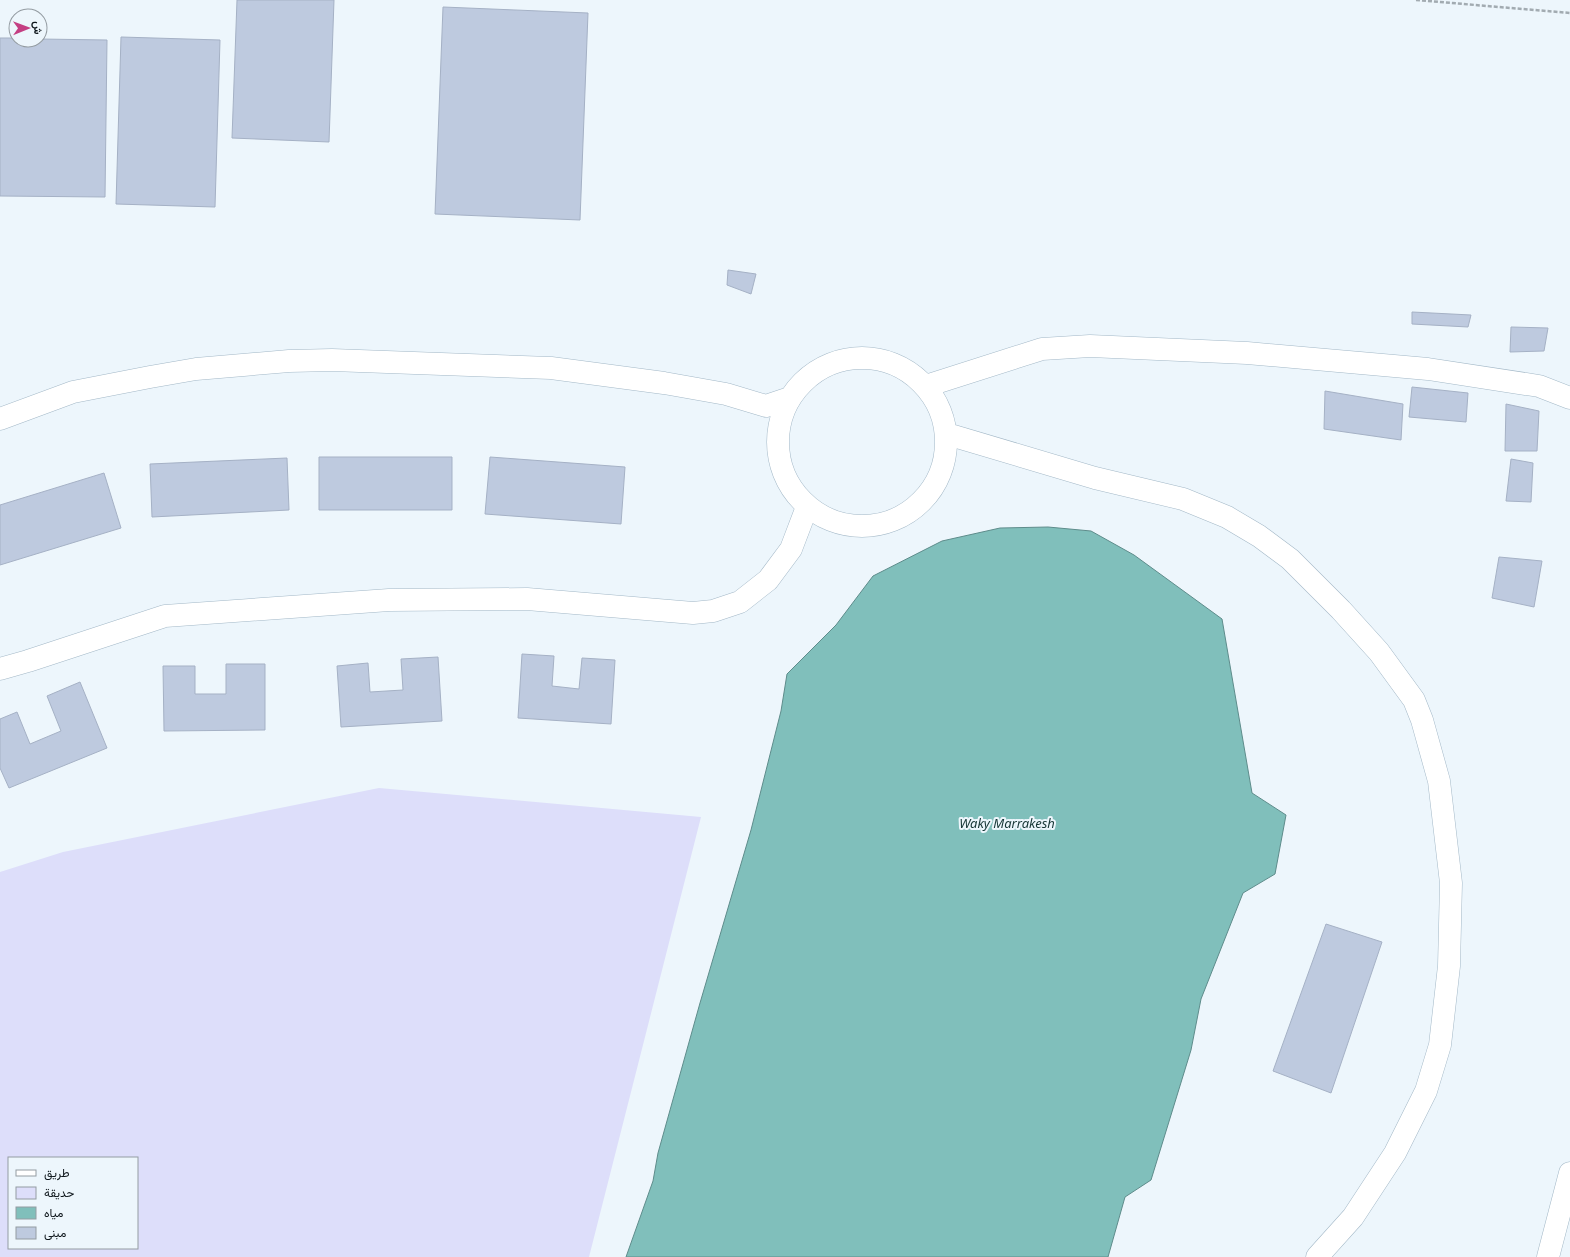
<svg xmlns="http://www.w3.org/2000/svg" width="1570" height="1257" viewBox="0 0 1570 1257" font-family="'Noto Sans',Vazirmatn,sans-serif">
	<rect width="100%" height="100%" fill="#edf6fc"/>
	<path fill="#dddefa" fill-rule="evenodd" d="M379,788L701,817L589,1257H0V872L63,852ZM9,1158H137V1248H9Z"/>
	<path fill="#80bfbb" stroke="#5e8c8b" d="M1048,527L1091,531L1134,555L1222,619L1252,793L1286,815L1275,874L1243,893L1201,999L1191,1050L1151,1180L1125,1197L1108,1257H626L653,1181L658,1153L700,1003L751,830L781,711L787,674L836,625L873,576L942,541L1000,528Z"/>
	<path fill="#becadf" stroke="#a5b1c5" d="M237,0H334L329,142L232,138Z
		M443,7L588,13L580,220L435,214Z
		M121,37L220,40L215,207L116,204Z
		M0,38H16V40H40V39L107,40L105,197L0,196Z
		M728,270L756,274L751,294L727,285Z
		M1412,312L1471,315L1468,327L1412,324Z
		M1511,327L1548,328L1544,351L1510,352Z
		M1412,387L1468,393L1466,422L1409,417Z
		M1325,391L1403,404L1401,440L1324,429Z
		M1506,404L1539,411L1537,451H1505Z
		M319,457H452V510H319Z
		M490,457L625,467L621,524L485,514Z
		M287,458L289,510L152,517L150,464Z
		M1511,459L1533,463L1531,502L1506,501Z
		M104,473L121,528L0,565V505Z
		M1499,557L1542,561L1534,607L1492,598Z
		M522,654L554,656L552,686L579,689L582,658L615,660L611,724L518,718Z
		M438,657L442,721L341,727L337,666L368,663L370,692L403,690L401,659Z
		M226,664H265V730L164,731L163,666H195V694H226Z
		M80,682L107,748L9,788L0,768V719L17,712L30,744L61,731L47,696Z
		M1326,924L1382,942L1331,1093L1273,1071Z"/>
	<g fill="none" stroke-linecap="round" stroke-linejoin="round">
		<defs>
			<path id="street" d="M778 442a84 84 0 1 1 168 0a84 84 0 1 1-168 0Z
				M926,386L1042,349L1090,346L1247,353L1428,369L1539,386L1570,398
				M0,419L73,392L150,377L196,369L289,361L332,360L551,368L664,383L726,394L766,406L790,398
				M947,434L1095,478L1183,499L1227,517L1259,536L1290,559L1341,610L1379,652L1414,700L1422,720L1439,781L1451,883L1449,966L1440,1045L1426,1091L1395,1153L1353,1217L1317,1257
				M0,669L28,661L165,616L389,600L527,599L693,613L713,611L740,602L768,580L791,549L807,507"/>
			<path id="secondary" d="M1548,1257L1570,1173"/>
		</defs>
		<use href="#street" stroke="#a3b8c7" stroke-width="23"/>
		<use href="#secondary" stroke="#a3b8c7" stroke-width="23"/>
		<path stroke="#a2abb1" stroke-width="2.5" stroke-dasharray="4 2" stroke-linecap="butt" d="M1416,0L1570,13"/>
		<use href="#street" stroke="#fff" stroke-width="22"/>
		<use href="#secondary" stroke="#fff" stroke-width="22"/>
	</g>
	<g text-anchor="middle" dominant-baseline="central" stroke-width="4" stroke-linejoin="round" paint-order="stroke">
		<g font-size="13" font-style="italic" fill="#153534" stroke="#edf6fc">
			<text x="1007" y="823">Waky Marrakesh</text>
		</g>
	</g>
	<rect x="8" y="1157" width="130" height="92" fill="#edf6fc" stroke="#949ca2"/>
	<rect x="16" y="1170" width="20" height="6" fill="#ffffff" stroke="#949ca2"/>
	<text x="44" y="1177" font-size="12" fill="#0e161b">طريق</text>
	<rect x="16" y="1187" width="20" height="12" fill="#dddefa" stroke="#949ca2"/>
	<text x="44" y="1197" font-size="12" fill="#0e161b">حديقة</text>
	<rect x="16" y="1207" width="20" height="12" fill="#80bfbb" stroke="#949ca2"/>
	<text x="44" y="1217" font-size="12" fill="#0e161b">مياه</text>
	<rect x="16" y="1227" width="20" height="12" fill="#becadf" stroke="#949ca2"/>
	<text x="44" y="1237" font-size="12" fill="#0e161b">مبنى</text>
	<g transform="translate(28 28) rotate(89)"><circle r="19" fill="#edf6fc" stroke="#949ca2"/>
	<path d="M0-3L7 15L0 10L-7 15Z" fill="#c43f83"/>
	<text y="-6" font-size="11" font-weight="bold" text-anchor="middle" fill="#0e161b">ش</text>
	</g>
</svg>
